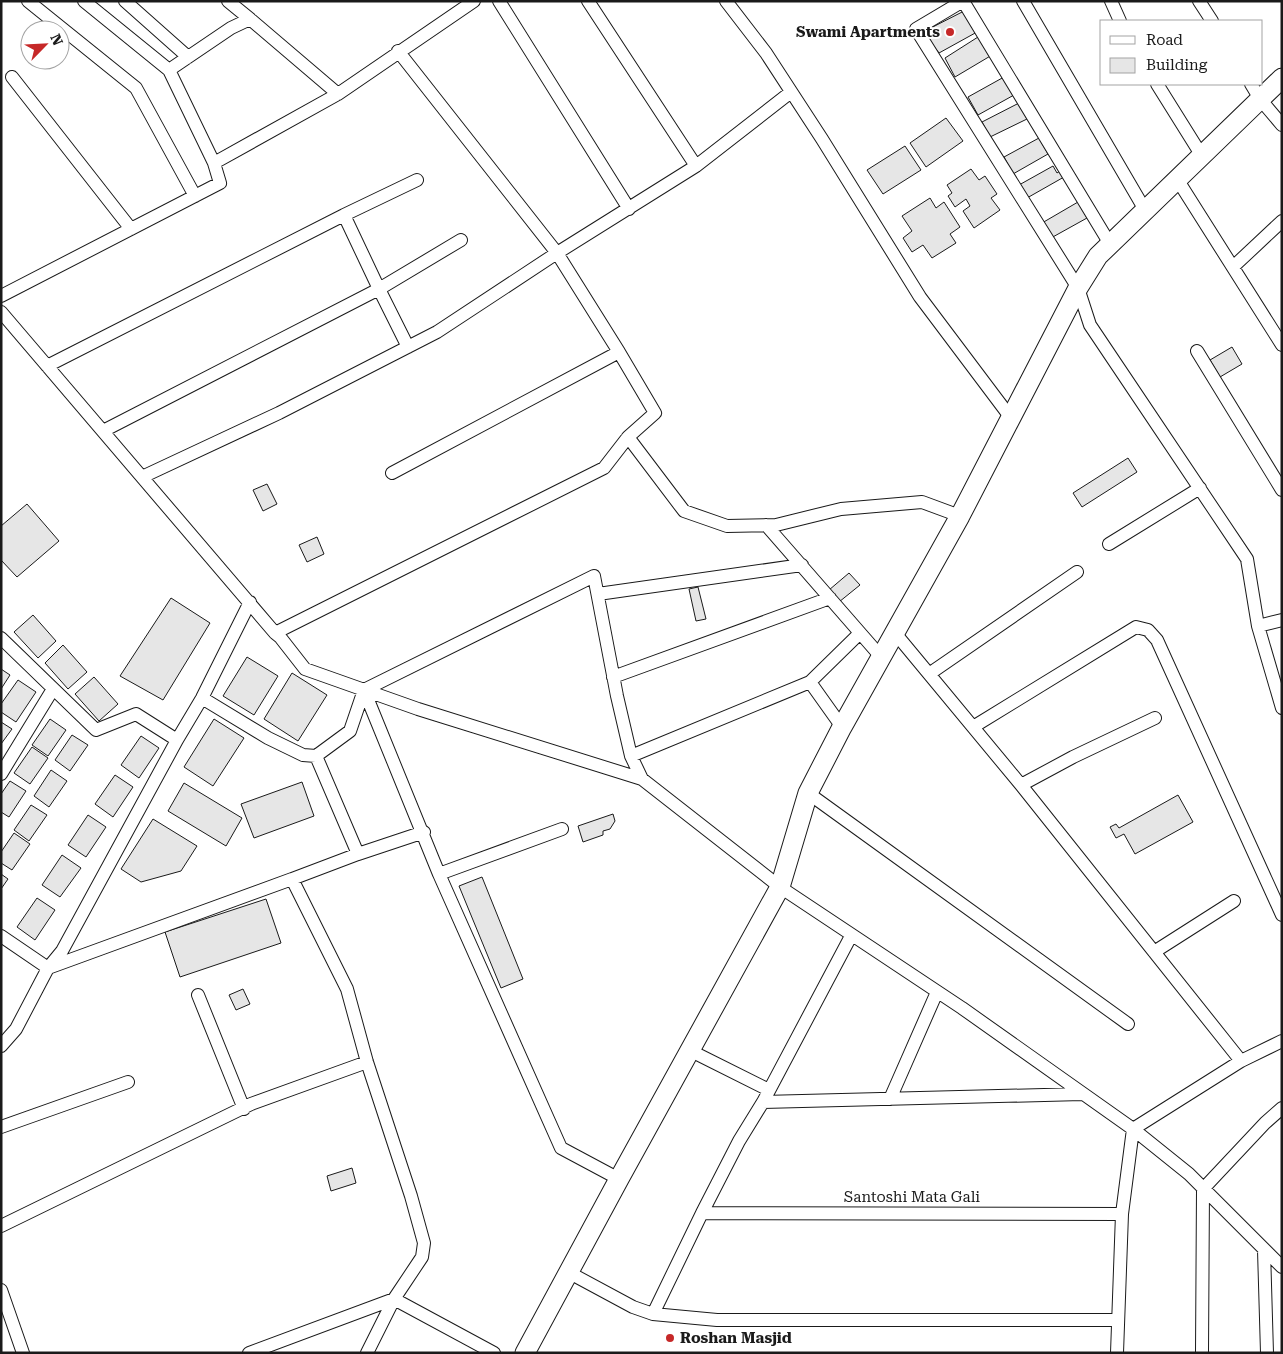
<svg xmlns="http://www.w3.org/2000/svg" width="1283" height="1354" viewBox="0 0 1283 1354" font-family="'Roboto Serif',serif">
	<rect width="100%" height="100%" fill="#fff"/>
	<path fill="#e6e6e6" stroke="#1a1a1a" d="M966,10L977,32L939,53L923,32Z
		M978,37L992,55L955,77L945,58Z
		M1004,77L1014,95L978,115L968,97Z
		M1019,103L1027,119L990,137L982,122Z
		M946,118L963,141L926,167L910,143Z
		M1039,138L1048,154L1013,174L1004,157Z
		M905,146L921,170L883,194L867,170Z
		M1053,166L1057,173L1060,171L1064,177L1027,198L1019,185Z
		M971,169L979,180L985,176L997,194L991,198L1000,210L974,228L963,211L970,206L966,199L955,207L948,196L952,193L947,185Z
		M930,198L936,208L944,202L960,227L950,234L956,243L932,258L923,245L912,252L903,238L912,231L902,216Z
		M1078,202L1087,218L1051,238L1042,223Z
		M1232,347L1242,364L1220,377L1210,360Z
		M1128,458L1137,472L1082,507L1073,493Z
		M267,484L277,504L263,511L253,490Z
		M27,504L59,541L17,577L1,560V526Z
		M317,537L324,554L307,562L299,545Z
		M849,573L860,585L839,602L829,590Z
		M698,587L706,619L696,621L689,589Z
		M171,598L210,623L163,700L120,676Z
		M33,615L56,641L38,658L14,632Z
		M63,645L87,672L68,689L45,663Z
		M247,657L278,676L254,715L223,696Z
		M1,669L10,675L1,689Z
		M292,673L327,695L298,741L264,719Z
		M94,677L118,704L99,721L75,694Z
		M18,680L36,692L16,722L1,712V704Z
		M50,719L66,730L48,756L32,745Z
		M214,719L244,738L213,786L184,767Z
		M1,722L12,729L1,744Z
		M72,735L88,745L70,771L55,760Z
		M141,736L159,748L139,778L121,765Z
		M32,747L48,758L30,784L14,773Z
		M51,770L67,781L49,807L34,796Z
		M115,775L133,787L113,817L95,804Z
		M10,781L26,791L9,817L1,812V794Z
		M302,782L314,816L254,838L241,804Z
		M184,783L242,818L226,846L168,811Z
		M1178,795L1193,822L1135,854L1124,834L1116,838L1110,827L1116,824L1119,828Z
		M31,805L47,815L29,841L14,830Z
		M613,814L615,821L610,829L603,831V835L583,842L578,826Z
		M88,815L106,827L86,857L68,845Z
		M153,819L197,846L181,871L141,882L121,869Z
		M14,833L30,844L12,870L1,863V852Z
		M62,855L81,868L60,897L42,885Z
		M1,874L8,879L1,889Z
		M482,877L523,979L501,988L459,886Z
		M37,898L55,910L35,940L17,927Z
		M266,899L281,943L180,977L165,932Z
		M243,989L250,1004L236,1010L229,995Z
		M352,1168L356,1183L331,1191L327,1176Z"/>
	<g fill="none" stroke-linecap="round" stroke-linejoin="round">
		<defs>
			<path id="street" d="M28,1L136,88L195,196
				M84,1L169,70
				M125,1L188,57
				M228,1L250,19
				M499,1L629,209
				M588,1L696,166
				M726,1L766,53L822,139L920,297L1011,418
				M1023,1L1145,210
				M1111,1L1120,21
				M1199,1L1212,21
				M12,77L131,229
				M1157,84L1202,156
				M1251,84L1260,99L1282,125
				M338,94L250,19L231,28L169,70L214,163L338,94L474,1
				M1177,179L1282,345
				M344,215L379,289L408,347
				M1110,244L963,1L916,29L1078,288L1090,325L1247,559L1258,626L1282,620
				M1233,267L1282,221
				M1,296L220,183L214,163
				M1,312L275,633L280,637L305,669L418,709L642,779L780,887L962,1008L1133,1129L1189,1174L1282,1267
				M1197,351L1282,490
				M47,366L344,215L417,180
				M103,431L379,289L461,240
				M628,437L684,511L727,526L776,525L841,509L922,502L960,516
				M392,473L619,352L557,253L398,51
				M142,477L279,413L437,332L557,253L696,166L791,92
				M766,525L882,658
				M1109,544L1200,488
				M598,594L802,565
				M1258,626L1282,708
				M275,633L604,468L628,437L655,413L619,352
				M895,633L1021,785L1241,1061L1133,1129L1122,1214L1117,1353
				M1,638L96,730L136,714L177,740
				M929,674L1077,572
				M613,677L830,598
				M810,682L842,727
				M364,690L439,874L561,1148L619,1179
				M202,698L268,738L303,755L316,756
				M973,727L1136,627L1148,630L1157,640L1282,915
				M631,756L810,682L860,633
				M1,774L53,689
				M1021,785L1073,757L1155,718
				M808,793L1128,1024
				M358,854L316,756L350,731L364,690L594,576L617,696L631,756L642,779
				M439,874L562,829
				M292,879L358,854L424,832
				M1,936L48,968L292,879L347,989L367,1062L411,1196L424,1243L422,1257L394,1299L367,1353
				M1154,952L1234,901
				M198,995L244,1109
				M1,1046L16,1029L48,968L62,951L177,740L202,698L250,602
				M691,1051L769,1090
				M1241,1061L1282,1041
				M890,1099L937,992
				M763,1102L1082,1094
				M1,1127L128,1082
				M702,1213L1122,1214
				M1,1226L251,1104L367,1062
				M1264,1250L1267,1353
				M568,1272L633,1307L653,1314L702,1213L739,1141L763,1102L851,936
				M1,1290L23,1353
				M653,1314L717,1320H1117
				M249,1353L394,1299L494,1353
				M1202,1353L1203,1189L1265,1123L1282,1108"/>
			<path id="secondary" d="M525,1353L619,1179L780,887L808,793L842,727L960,516L1078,288L1098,256L1282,78"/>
		</defs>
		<use href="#street" stroke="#1a1a1a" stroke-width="14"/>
		<use href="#secondary" stroke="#1a1a1a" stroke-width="21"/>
		<use href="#street" stroke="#fff" stroke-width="12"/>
		<use href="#secondary" stroke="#fff" stroke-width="19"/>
	</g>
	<g fill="#c62828" stroke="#fff" stroke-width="2">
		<circle cx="950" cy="32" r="5"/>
		<circle cx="670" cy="1338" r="5"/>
	</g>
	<g text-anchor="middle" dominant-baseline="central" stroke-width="4" stroke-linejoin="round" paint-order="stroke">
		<g font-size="15" font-weight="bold" fill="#1a1a1a" stroke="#fff" text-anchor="end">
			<text x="940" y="32">Swami Apartments</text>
			<text x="680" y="1338" text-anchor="start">Roshan Masjid</text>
		</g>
		<g font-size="15" fill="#1a1a1a" stroke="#fff">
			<text x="912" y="1197">Santoshi Mata Gali</text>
		</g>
	</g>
	<rect width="1283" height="1354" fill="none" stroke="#1a1a1a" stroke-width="5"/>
	<rect x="1100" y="20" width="162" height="65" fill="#ffffff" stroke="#a3a3a3"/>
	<rect x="1110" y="36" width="25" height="8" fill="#ffffff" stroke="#a3a3a3"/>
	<text x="1146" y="45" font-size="15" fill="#1a1a1a">Road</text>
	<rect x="1110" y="58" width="25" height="15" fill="#e6e6e6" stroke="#a3a3a3"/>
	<text x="1146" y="70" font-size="15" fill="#1a1a1a">Building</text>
	<g transform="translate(45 45) rotate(66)"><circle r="24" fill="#ffffff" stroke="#a3a3a3"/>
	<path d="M0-4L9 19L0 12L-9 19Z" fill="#c62828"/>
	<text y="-8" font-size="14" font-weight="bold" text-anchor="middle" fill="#1a1a1a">N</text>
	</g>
</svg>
